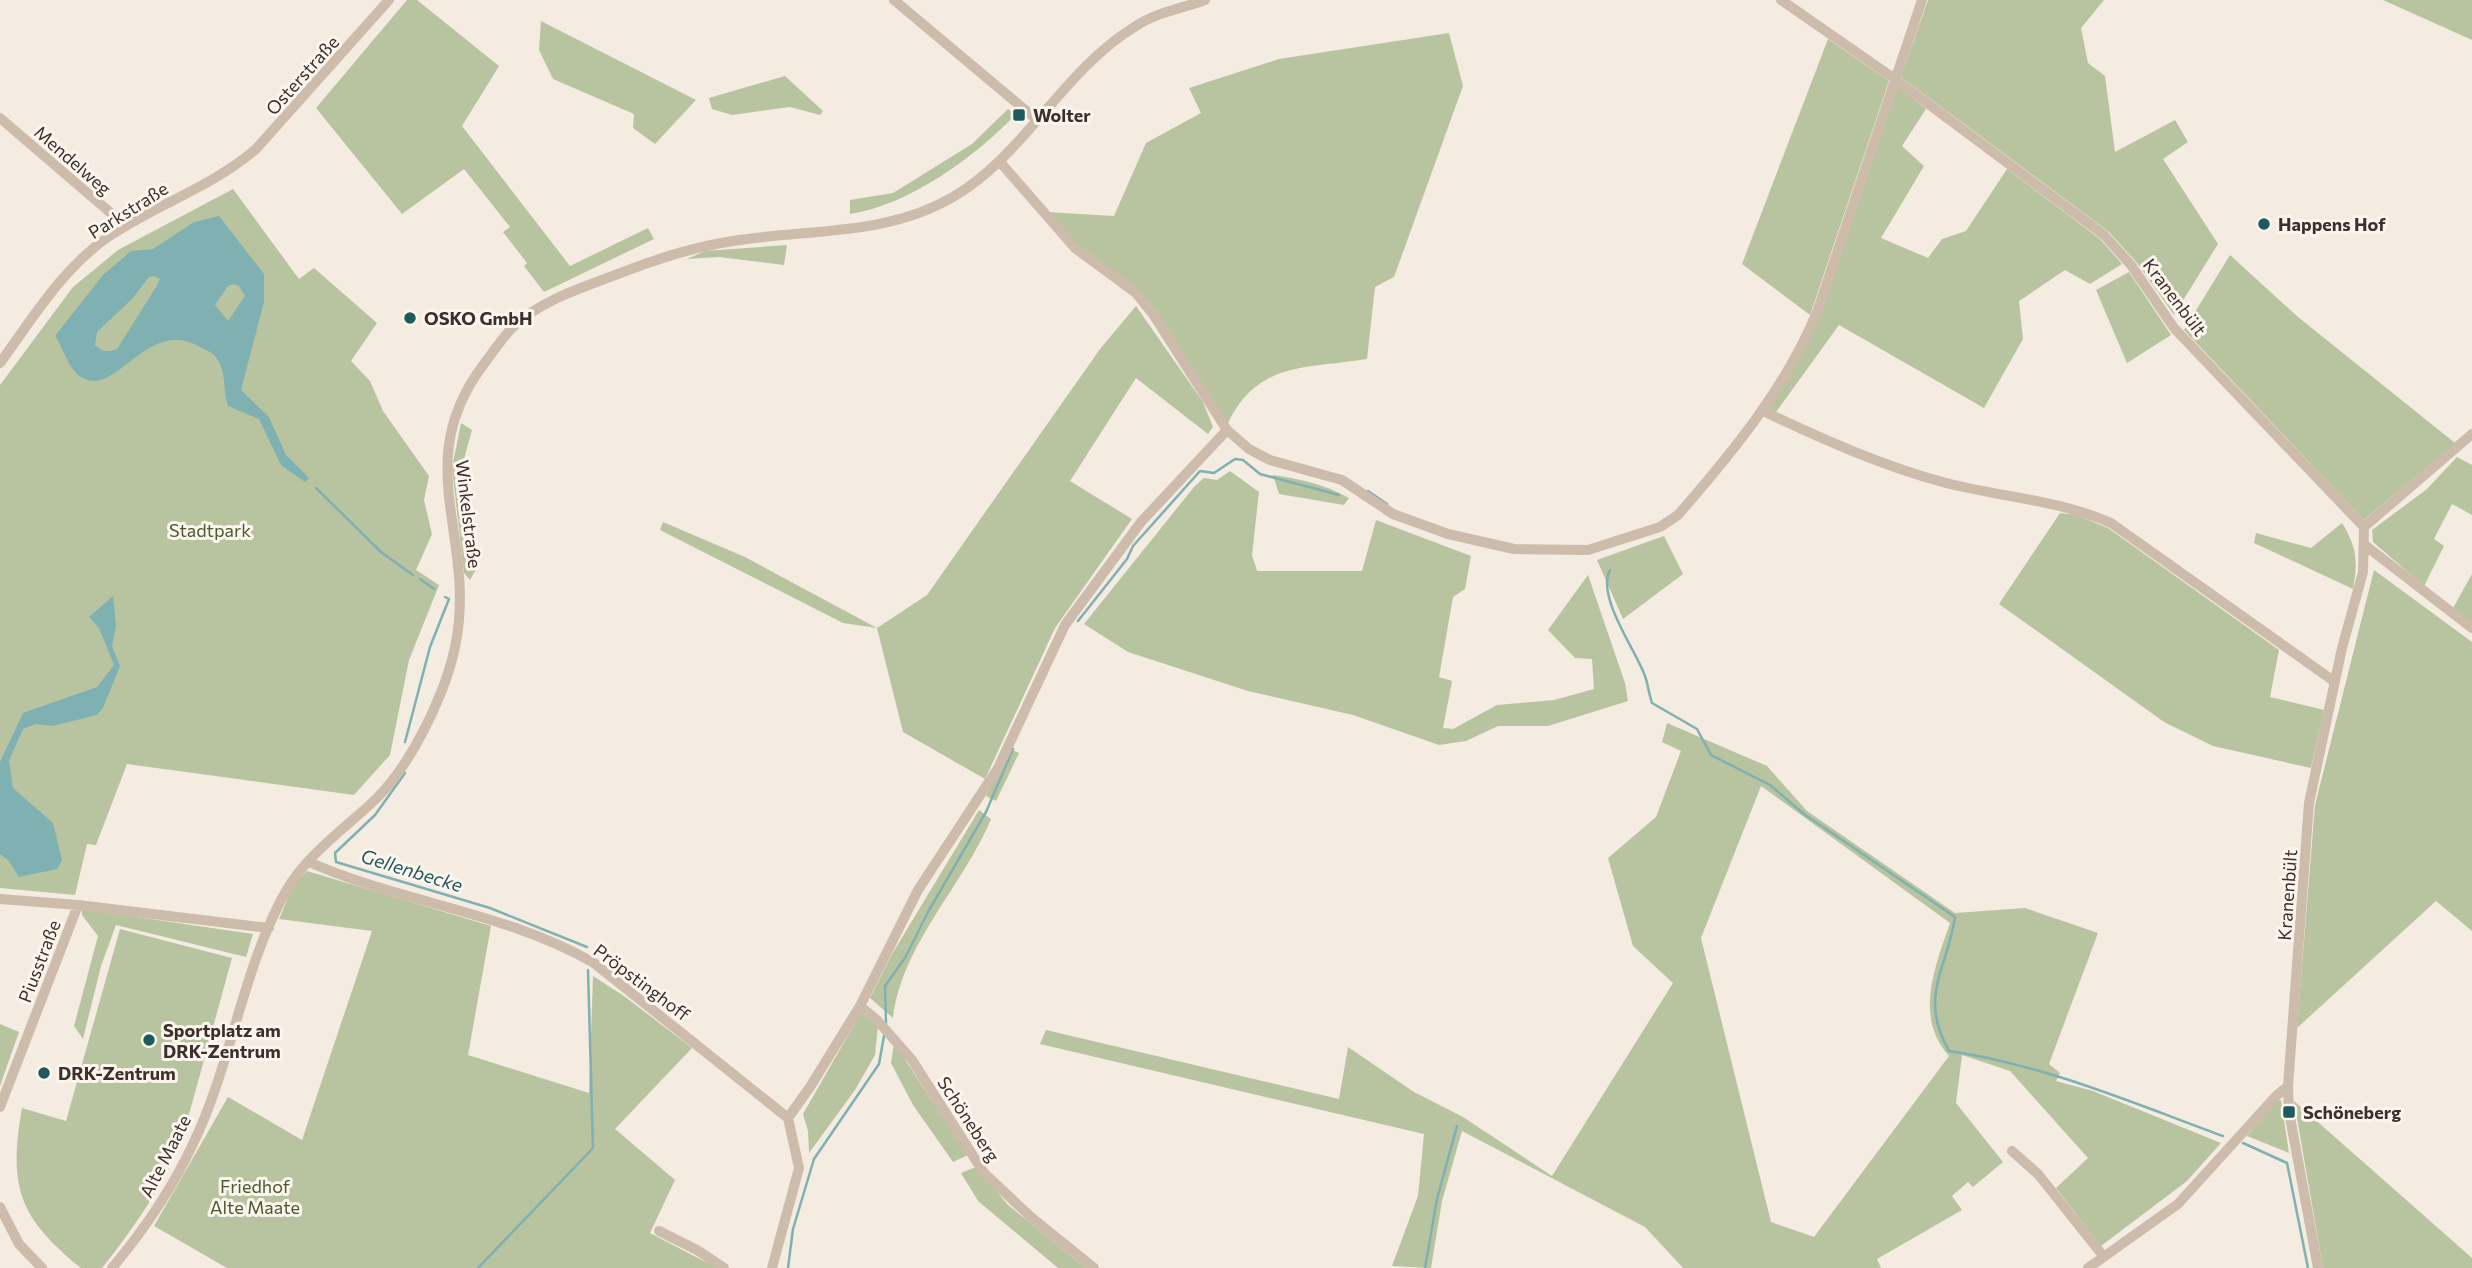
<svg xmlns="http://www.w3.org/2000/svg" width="2472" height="1268" viewBox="0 0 2472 1268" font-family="Commissioner,sans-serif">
	<rect width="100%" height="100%" fill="#f4ebe1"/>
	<path fill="#b8c4a0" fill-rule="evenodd" d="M407,0H417L499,66L462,126L570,266L648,228L654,239L544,292L524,266L527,263L503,232L510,227L464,169L402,214L316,108Z
		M1928,0H2104L2081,28L2088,63L2105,76L2115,152L2175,120L2188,142L2163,159L2218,244L2174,315L2137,263L2109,232L1901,77Z
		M2383,0H2472V40Z
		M541,21L696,100L655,144L633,128L634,114L553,79L539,50Z
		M1449,33L1463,86L1394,277L1375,287L1367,359C1305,369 1257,361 1227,425L1157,314L1076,245L1046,212L1114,216L1146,143L1201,113L1189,88L1279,59Z
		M1828,39L1889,81L1810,315L1742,264Z
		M785,76L823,111L820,115L790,107L732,115L712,109L709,98Z
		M1898,86L1926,109L1902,146L1924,166L1881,238L1928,258L1942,239L1966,231L2007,169L2100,239L2122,264L2090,284L2065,270L2019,301L2023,339L1984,408L1839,325L1776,412L1769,409L1809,340Z
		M1008,109L1015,115C975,157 909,205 850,214V200L893,193L972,144Z
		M233,189L299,279L314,268L377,323L351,361L370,381L383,411L429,476L424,500L432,534L416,570L439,585L409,660L390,755L354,795L127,764L96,845L87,844L75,895L0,888V385L73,287L118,250Z
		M787,245L784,265L719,257L687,259L705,251Z
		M2230,255L2298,317L2455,443L2364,520L2184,330Z
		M2129,272L2171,335L2127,363L2096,290Z
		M1136,306L1203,402L1213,427L1208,434L1136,378L1070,481L1132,519L1055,628L985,779L903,732L877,628L843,623L660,530L663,522L745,557L877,628L927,595L1100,349Z
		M461,423L472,430L464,459L478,566L470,580L464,573L452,468Z
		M2457,457L2472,465V515L2452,504L2434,539L2444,546L2424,586L2373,542L2372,530L2427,489Z
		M1230,471L1259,492L1252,555L1257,571H1362L1376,520L1471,556L1465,589L1453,597L1439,677L1452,681L1443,728L1453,729L1497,705L1554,700L1594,689L1592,659L1575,658L1548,630L1588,575L1625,683L1628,701L1548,726H1498L1466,741L1439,745L1353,715L1248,691L1128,652L1084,624L1194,487L1204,478L1217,480Z
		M1273,475C1299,479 1325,484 1349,498L1344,505L1279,494Z
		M2060,513L2076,515L2108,528L2279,650L2270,697L2324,710L2311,768L2213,746L2164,722L1999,604Z
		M2342,523C2357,547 2358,562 2353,589L2254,543L2256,533L2311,548Z
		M1664,536L1683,574L1623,619L1597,560Z
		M2374,570L2472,642V931L2436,901L2297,1028L2315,805Z
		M2472,574V626L2452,610Z
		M1667,723L1767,766L1807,811L1955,913L2025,908L2098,933L2049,1064L2060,1073L2056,1081L2093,1091L2221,1143L2187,1181L2101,1246L2056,1188L2088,1158L2010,1071L1962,1055L1956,1103L2003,1162L1973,1187L1968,1182L1952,1196L1962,1210L1877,1259L1881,1268H1683L1645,1227L1462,1131L1442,1201L1431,1268L1392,1266L1418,1196L1424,1134L1040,1044L1046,1030L1339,1099L1348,1047L1414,1092L1463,1117L1552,1176L1673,983L1633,946L1608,858L1656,817L1681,751L1662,742ZM1761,786L1950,923C1935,967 1914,1017 1949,1056L1814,1237L1771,1222L1701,938Z
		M1010,749L1019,753L996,801L986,796Z
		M979,810L991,819C963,886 902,944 893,1018L870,998L892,954Z
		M307,871L491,926L468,1055L589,1093L593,976L624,996L692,1048L615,1129L675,1180L650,1233L717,1268H227L154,1226L228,1097L302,1140L372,931L279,919L293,886Z
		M82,909L253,934L246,957L116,925L101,966L83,1039L74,1026L98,936L82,915Z
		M120,929L232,958L182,1140C162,1187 134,1228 102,1268H81C19,1218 8,1187 22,1108L66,1121Z
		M862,1011L878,1026L875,1055L855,1090L809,1153L808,1131L803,1114Z
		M0,1024L19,1032L0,1086Z
		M894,1043L968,1155L953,1162L913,1105L891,1063Z
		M2281,1100L2289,1153L2247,1136L2276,1101Z
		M2294,1101L2472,1258V1268H2323Z
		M976,1167L1008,1205L1086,1268H1058L978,1201L961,1173Z"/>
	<path fill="#7fb0b2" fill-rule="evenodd" d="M219,216L264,274V302L241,390L269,417L286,455L309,478L305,482L281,465L259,419L228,406C222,389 228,371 214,355C211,352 204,349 200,347C148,317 118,394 85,379C68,372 65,350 55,336L103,275L131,251L153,249L194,222ZM154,276L160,279L156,287L117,349C107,353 102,352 95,345L97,332L132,299L149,277ZM234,284L239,286L245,296L228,321L215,305L228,286Z
		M113,596L116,626L112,646L120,666L103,708L97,715L53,726L36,724L23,729L9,761L13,788L53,823L62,860L57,869L19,877L9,861L0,854V762L23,713L97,687L114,665L99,628L89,617Z"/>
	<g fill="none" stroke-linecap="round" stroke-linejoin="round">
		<path stroke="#7fb0b2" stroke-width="2.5" d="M316,488L381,552L413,575
			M1368,491L1387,504
			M1610,570C1596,597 1636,650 1645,676C1648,685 1649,694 1652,703L1697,729L1711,755L1770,785L1804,814L1955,917C1947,971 1918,995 1949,1051C2045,1065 2133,1103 2223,1136
			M420,579L434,589
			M1078,621L1127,559L1133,546L1200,471L1214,473L1235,459L1243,460L1260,474L1339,495
			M405,742L430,647L449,599L445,597
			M405,773L375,815L335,853L336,862L490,908L587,947
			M886,1023L885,986L905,958L928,912L986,812L1013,749
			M2243,1143L2287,1163L2308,1268
			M478,1268L593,1148L588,970
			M788,1268L793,1229L814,1159L879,1064L884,1036
			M1425,1268L1437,1199L1457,1126"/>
		<path stroke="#cdbbac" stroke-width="10" d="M894,0L1036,119
			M1781,0L1895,79L2104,235L2131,265L2174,328L2364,527L2363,572L2342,648L2309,803L2288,1086L2289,1112L2318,1268
			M0,118L126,226
			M1000,162L1075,248L1136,293L1153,314L1227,430L1249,449L1270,460L1342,480L1393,514L1448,534L1514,549L1588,550L1660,527L1678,515C1731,454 1786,388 1817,312L1922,0
			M0,363C33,318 62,269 108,237C155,205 212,187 256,149L389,0
			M1763,411C1822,439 1882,466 1946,483C2001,497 2059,500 2111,523L2335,682
			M2364,527L2472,434
			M2366,546L2472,628
			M309,862C401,903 506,912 594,963L788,1118L799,1168L772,1268
			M0,899L78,905L269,928
			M860,1006L877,1020L912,1060L984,1173L1032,1218L1094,1268
			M0,1107L78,905
			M788,1118L810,1087L860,1006L918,890L998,768L1065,625L1141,522L1227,430
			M2012,1151L2038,1174L2104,1257
			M0,1207L19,1244L42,1268
			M659,1231L697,1250L724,1268
			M112,1268C144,1230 172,1189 193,1144C232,1063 242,969 286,891C307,854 347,827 377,798C412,763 447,691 456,642C476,536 409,462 484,364C493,352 502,338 513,327C537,304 572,291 602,280C643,264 684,249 727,242C803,228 883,238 953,197C1026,154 1063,70 1136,26C1155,13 1183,8 1205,0
			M2088,1268L2178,1204L2276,1096L2288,1086"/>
	</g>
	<g fill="#1f5a5e" stroke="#fbf5ee" stroke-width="2.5">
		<rect x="1012" y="108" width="14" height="14" rx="3.5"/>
		<circle cx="2264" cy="224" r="7"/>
		<circle cx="410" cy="318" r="7"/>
		<circle cx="149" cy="1040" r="7"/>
		<circle cx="44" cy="1073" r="7"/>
		<rect x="2282" y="1105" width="14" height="14" rx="3.5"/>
	</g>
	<g text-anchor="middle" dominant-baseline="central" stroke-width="6" stroke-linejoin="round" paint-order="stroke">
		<g font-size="18" fill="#3b302b" stroke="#fbf5ee">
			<text transform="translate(302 75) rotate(-48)">Osterstraße</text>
			<text transform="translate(73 160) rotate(41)">Mendelweg</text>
			<text transform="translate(128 210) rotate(-32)">Parkstraße</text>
			<text transform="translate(2175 297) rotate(53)">Kranenbült</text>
			<text transform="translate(469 514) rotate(83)">Winkelstraße</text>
			<text transform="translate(2287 895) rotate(-86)">Kranenbült</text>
			<text transform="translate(39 961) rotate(-69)">Piusstraße</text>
			<text transform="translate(642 982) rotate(37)">Pröpstinghoff</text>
			<text transform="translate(969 1119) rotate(57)">Schöneberg</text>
			<text transform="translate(165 1156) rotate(-63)">Alte Maate</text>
		</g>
		<g font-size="18" font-weight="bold" fill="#3b302b" stroke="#fbf5ee" text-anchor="start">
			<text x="1033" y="115">Wolter</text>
			<text x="2278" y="224">Happens Hof</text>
			<text x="424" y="318">OSKO GmbH</text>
			<text x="163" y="1030">Sportplatz am<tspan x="163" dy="21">DRK-Zentrum</tspan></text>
			<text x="58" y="1073">DRK-Zentrum</text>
			<text x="2303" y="1112">Schöneberg</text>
		</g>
		<g font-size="18" fill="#4a5a2e" stroke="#fbf5ee">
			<text x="210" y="530">Stadtpark</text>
			<text x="255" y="1186">Friedhof<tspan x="255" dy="21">Alte Maate</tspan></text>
		</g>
		<g font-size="19" font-style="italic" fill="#1f5a5e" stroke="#fbf5ee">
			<text transform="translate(412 870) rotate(17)">Gellenbecke</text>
		</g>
	</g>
</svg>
